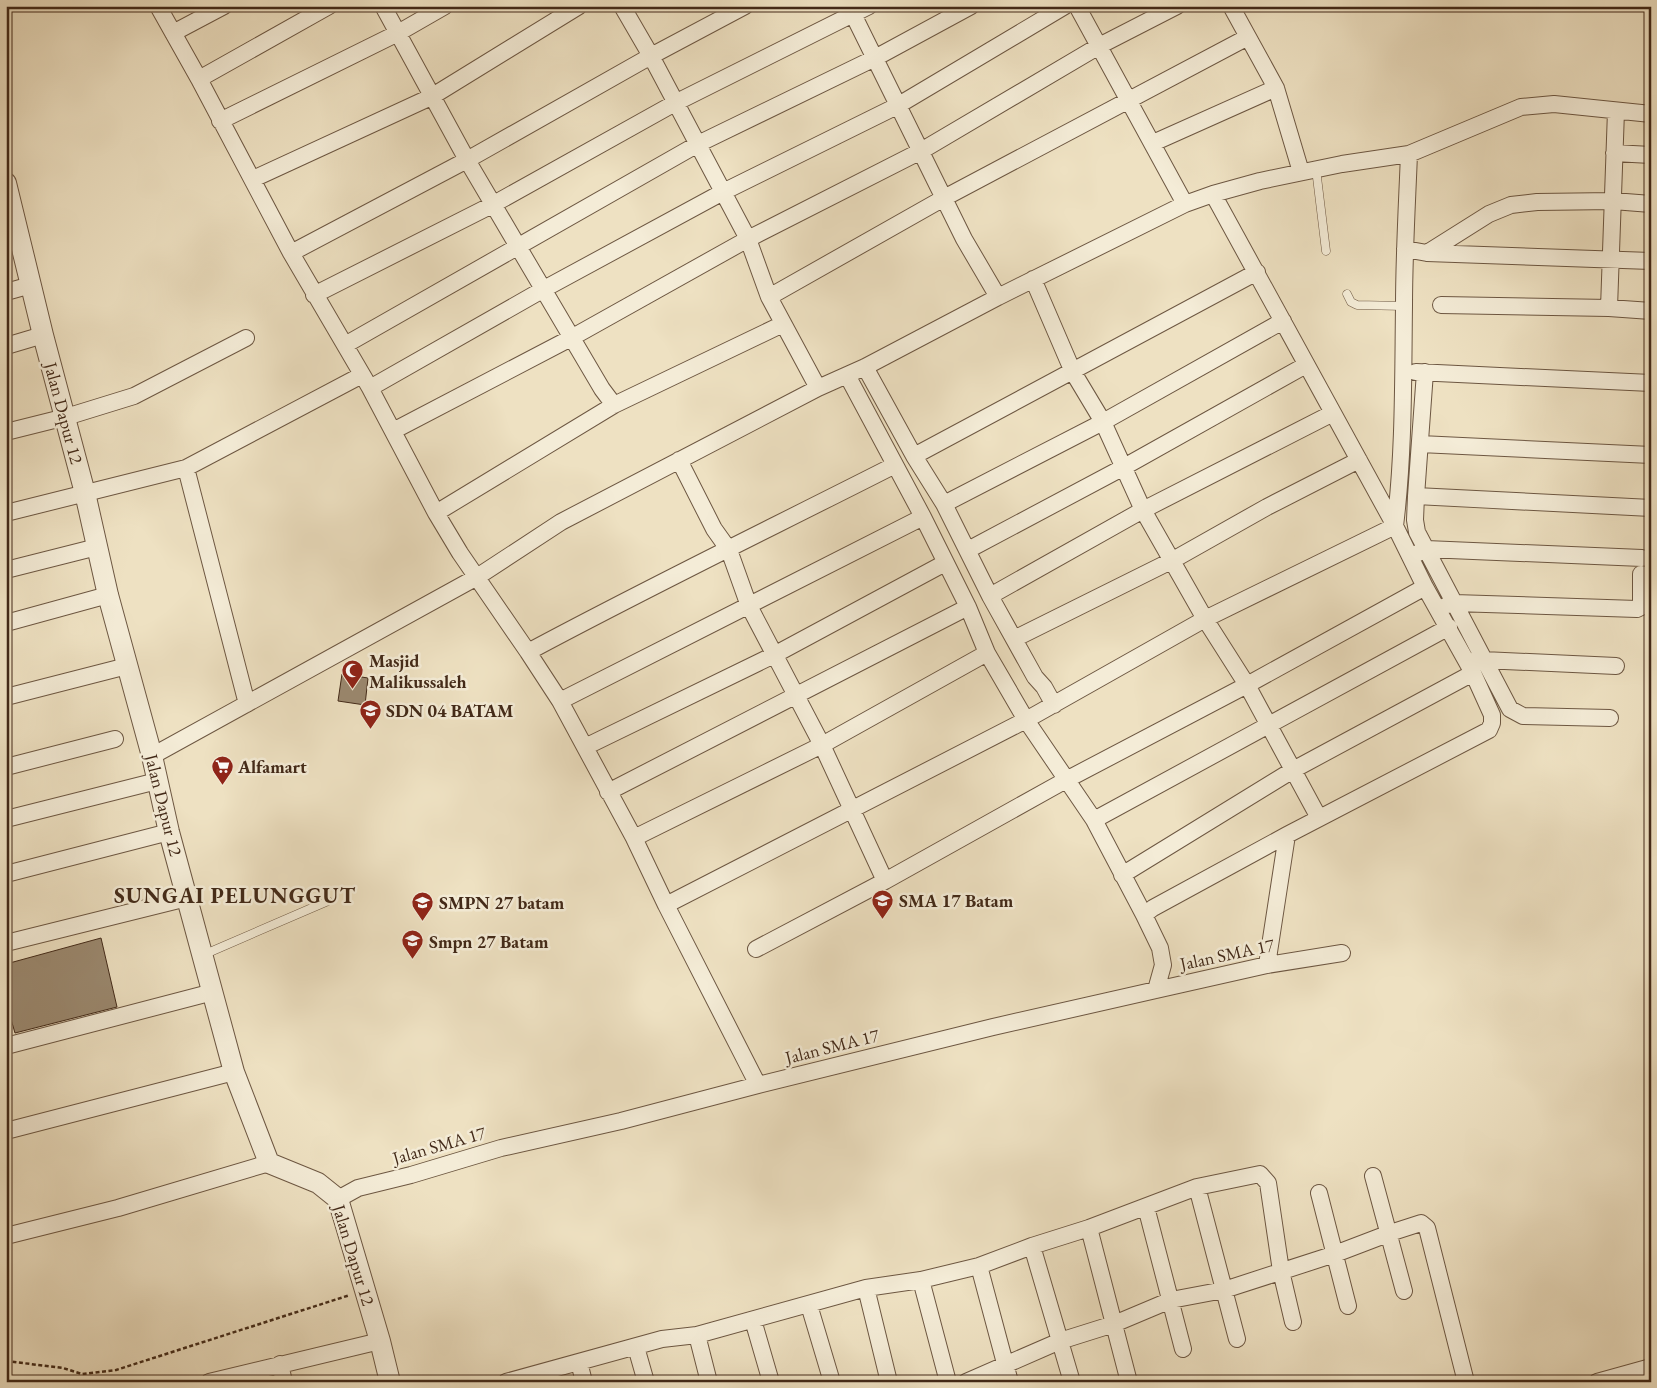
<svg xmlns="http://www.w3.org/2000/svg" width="1657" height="1388" viewBox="0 0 1657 1388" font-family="'EB Garamond',serif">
	<rect width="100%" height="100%" fill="#eee1c2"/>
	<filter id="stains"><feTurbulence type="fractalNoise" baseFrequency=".004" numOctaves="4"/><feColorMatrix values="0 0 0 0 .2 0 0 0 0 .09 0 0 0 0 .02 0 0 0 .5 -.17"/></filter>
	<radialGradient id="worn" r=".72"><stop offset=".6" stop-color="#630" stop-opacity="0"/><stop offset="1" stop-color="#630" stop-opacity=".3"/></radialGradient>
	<path fill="#9b8970" stroke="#422918" d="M342,674L368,678L365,705L338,701Z
		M101,938L117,1007L15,1033L6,1002V964Z"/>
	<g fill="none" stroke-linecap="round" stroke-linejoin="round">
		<defs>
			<path id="service" d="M1316,169L1326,251
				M1347,294L1351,302L1357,305L1404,306
				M203,955L328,901"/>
			<path id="minor" d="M158,6L199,79L291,253L370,388L436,513L460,553L528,652L560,701L634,838L666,905L1026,720L1205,619L1395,526C1404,453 1403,379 1404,306C1404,255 1407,205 1409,154
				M383,6L467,160L602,389L614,405
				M622,6L651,56L748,239L769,297L818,388
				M849,6L964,239L998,297
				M1077,6L1185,204
				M1231,6L1276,88L1301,172
				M173,33L224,6
				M199,79L329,6
				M220,121L398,33L445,6
				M1153,143L1276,88
				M1614,153L1651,155
				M253,179L431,97L579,6
				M1405,249L1427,253L1651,261
				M291,253L467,160L651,56L745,6
				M1427,253L1489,214L1511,205L1537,202L1613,201L1651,204
				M1033,279L1073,372L1103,422L1143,510L1205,619L1247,685L1319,818
				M6,292L31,285
				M314,295L492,205L675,103L869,6
				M769,297L944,198L1248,37
				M1441,305L1609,308L1651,311
				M1609,308L1616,111
				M345,345L698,144L875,58L971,6
				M6,346L43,335
				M865,367L914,456L944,504L990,596L1035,677L1044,687L1054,705
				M1416,372L1651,383
				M1425,372L1416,496L1415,520L1417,532L1510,709L1523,716L1610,718
				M847,375L923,517L968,607L987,653L1026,720L1094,820L1144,915L1153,908L1287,835L1489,730L1492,723V715L1473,673L1425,587L1395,526L1213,194
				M370,388L544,289L723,192L897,106L1065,6
				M393,431L571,338L748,239L921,151L1099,46L1177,6
				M6,432L66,417L134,396L246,338
				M1420,444L1651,455
				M914,456L1257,272
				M679,460L714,529L729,550L749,606L822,745L885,881
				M186,468L247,704
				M1416,496L1651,508
				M944,504L1103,422L1283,321
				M6,513L186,468L362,375
				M436,513L614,405L783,324
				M968,550L1124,467L1306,365
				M1418,553L1426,549L1642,558
				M6,570L97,547
				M990,596L1143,510L1333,413
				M1447,605L1454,603L1637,609L1641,607V574
				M6,623L108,595
				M1014,639L1173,560L1267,507L1359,460
				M528,652C649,587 773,527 895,465
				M1474,661L1483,660L1616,666
				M6,697L127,666
				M560,701L923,517
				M585,747L774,655L945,563
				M152,756L477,577L561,522L818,388L865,367L998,297L1185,204L1213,194L1260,181L1342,164L1409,154L1521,107L1554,104L1651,114
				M6,767L115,739
				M608,792L968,607
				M6,819L157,781
				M1094,820L1449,627
				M634,838L822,745L987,653
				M6,874L169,832
				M1122,875L1293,770L1473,673
				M666,905L758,1085
				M1144,915L1160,948L1163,965L1156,990
				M6,943L187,898
				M756,949L885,881L1066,780L1247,685L1425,587
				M1267,965L1287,835
				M6,1046L213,992
				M6,1131L234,1072
				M1373,1176L1404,1291
				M1197,1187L1237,1339
				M1319,1193L1348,1306
				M338,1199L358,1188L411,1175L501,1148L621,1121L758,1085L993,1027L1156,990L1267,965L1342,953
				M1146,1207L1183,1349
				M1089,1228L1129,1382
				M6,1236L118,1208L269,1163
				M1032,1246L1072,1382
				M979,1266L1010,1382
				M921,1280L979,1266L1032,1246L1089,1228L1197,1187L1260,1174L1268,1183L1281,1271L1293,1322
				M866,1288L889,1382
				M809,1305L832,1382
				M753,1320L771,1382
				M697,1335L709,1382
				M636,1347L646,1382
				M579,1362L584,1382
				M280,1364L284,1382
				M209,1382L380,1341
				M506,1382L662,1339L697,1335L866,1288L921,1280L948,1382
				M966,1382L1060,1341L1114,1324L1171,1300L1224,1290L1335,1254L1390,1233L1421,1223L1427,1228L1466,1382
				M1597,1382L1651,1367"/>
			<path id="tertiary" d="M6,183L43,335L85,493L108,595L152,756L169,832L234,1072L269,1163L318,1183L338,1199L380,1341L390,1382"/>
		</defs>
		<use href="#service" stroke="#6d5742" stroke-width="9"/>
		<use href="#minor" stroke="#6d5742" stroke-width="18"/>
		<use href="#tertiary" stroke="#6d5742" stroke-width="22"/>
		<path stroke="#422918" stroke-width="2.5" stroke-dasharray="4 2.5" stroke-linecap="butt" d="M6,1361L63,1368L82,1374L116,1370L350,1295"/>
		<use href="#service" stroke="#f4ecd7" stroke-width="8"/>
		<use href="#minor" stroke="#f4ecd7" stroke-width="16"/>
		<use href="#tertiary" stroke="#f4ecd7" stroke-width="20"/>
	</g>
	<defs>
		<symbol id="mosque-pin" viewBox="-11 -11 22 30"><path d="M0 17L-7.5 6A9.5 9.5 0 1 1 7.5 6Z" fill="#8f2418" stroke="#f4ecd7"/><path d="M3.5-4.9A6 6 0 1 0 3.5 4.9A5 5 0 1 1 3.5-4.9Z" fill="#fff"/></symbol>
		<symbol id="school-pin" viewBox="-11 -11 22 30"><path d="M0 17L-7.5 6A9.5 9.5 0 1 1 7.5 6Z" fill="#8f2418" stroke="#f4ecd7"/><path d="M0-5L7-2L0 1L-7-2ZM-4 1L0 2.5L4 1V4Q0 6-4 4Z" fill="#fff"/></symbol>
		<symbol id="supermarket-pin" viewBox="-11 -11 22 30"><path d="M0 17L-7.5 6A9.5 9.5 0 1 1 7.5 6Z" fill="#8f2418" stroke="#f4ecd7"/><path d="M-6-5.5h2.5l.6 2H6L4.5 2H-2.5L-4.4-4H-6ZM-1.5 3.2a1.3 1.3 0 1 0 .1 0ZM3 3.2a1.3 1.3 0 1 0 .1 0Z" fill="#fff"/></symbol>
	</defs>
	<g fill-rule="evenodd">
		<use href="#mosque-pin" x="340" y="658" width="25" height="34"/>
		<use href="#school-pin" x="358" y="698" width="25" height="34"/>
		<use href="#supermarket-pin" x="210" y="754" width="25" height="34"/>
		<use href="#school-pin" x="870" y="888" width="25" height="34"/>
		<use href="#school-pin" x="410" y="890" width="25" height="34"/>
		<use href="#school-pin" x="400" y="928" width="25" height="34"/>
	</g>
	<g text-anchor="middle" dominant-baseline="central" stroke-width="5" stroke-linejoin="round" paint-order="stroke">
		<g font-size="18" fill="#422918" stroke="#f4ecd7">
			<text transform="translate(64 413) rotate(75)">Jalan Dapur 12</text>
			<text transform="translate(164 805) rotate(76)">Jalan Dapur 12</text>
			<text transform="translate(1227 954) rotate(-12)">Jalan SMA 17</text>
			<text transform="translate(832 1046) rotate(-14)">Jalan SMA 17</text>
			<text transform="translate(439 1145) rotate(-16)">Jalan SMA 17</text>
			<text transform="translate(354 1255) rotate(73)">Jalan Dapur 12</text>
		</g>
		<g font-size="18" font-weight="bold" fill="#422918" stroke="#f4ecd7" text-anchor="start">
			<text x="369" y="660">Masjid<tspan x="369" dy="21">Malikussaleh</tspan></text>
			<text x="386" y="710">SDN 04 BATAM</text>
			<text x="238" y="766">Alfamart</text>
			<text x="899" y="900">SMA 17 Batam</text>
			<text x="439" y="902">SMPN 27 batam</text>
			<text x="429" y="941">Smpn 27 Batam</text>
		</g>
		<g font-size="22" font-weight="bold" letter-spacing="1" fill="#422918" stroke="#f4ecd7">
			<text x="235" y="895">SUNGAI PELUNGGUT</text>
		</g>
	</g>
	<rect width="1657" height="1388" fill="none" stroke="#eee1c2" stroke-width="25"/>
	<rect x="8" y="8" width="1642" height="1373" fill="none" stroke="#422918" stroke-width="2.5"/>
	<rect x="12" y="12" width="1632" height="1363" fill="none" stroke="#422918"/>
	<rect width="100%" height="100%" filter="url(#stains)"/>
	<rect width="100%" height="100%" fill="url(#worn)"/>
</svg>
